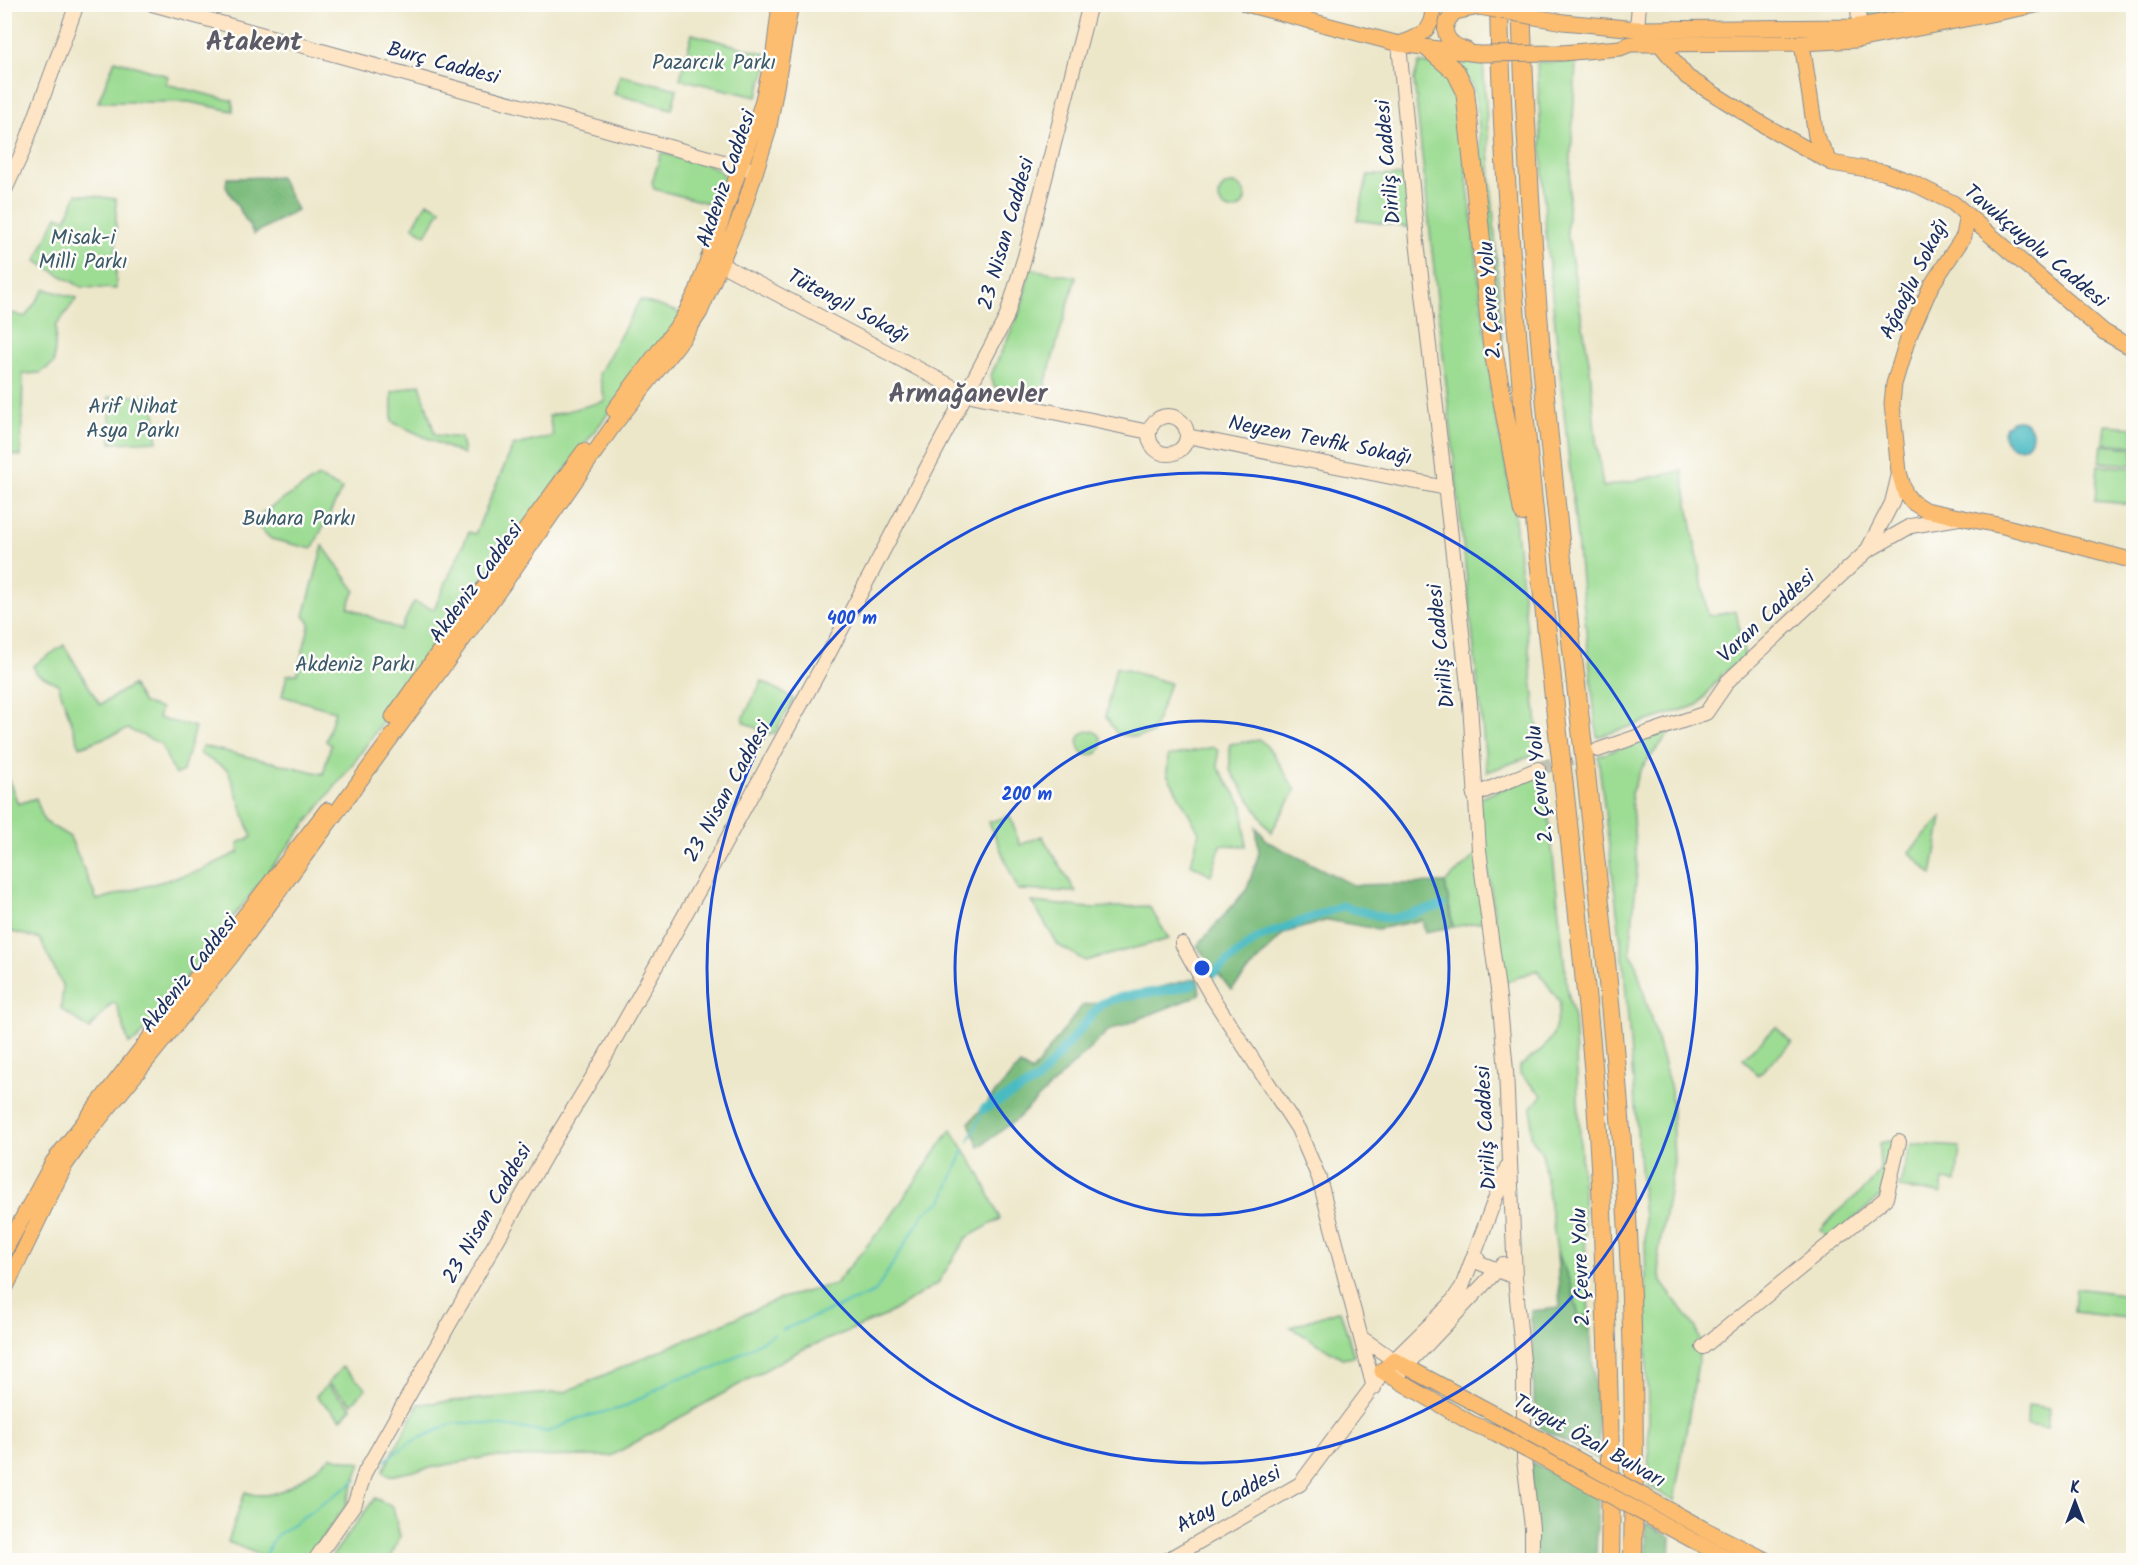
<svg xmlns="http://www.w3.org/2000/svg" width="2138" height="1565" viewBox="0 0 2138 1565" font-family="Kalam,sans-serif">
	<rect width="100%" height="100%" fill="#fdfcf7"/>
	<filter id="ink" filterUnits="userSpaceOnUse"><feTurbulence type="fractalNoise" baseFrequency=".0167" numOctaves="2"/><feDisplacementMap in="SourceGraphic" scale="12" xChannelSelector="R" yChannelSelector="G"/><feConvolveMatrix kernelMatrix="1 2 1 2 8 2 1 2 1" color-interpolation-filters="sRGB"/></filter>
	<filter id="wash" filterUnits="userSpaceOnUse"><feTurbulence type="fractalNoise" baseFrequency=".008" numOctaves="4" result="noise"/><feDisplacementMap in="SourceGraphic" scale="24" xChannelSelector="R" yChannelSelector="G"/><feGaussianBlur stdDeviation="1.35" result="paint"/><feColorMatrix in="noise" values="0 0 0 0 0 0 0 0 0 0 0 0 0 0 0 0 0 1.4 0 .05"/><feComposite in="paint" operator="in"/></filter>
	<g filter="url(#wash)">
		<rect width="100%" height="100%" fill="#ede7ca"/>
		<path fill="#9cdc93" stroke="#5c8678" stroke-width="1.5" d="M1868,4L1947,5L1869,15Z
			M692,34L766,54L769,60L757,97L680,79Z
			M115,60L168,76L166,84L233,101V111L189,102H98Z
			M1452,60L1483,62L1506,396L1477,109L1473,86Z
			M1537,62H1576L1567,231L1590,368L1595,432L1603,487L1682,471L1708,616L1736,611L1745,658L1723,673L1698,705L1597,737L1546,235Z
			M1419,63L1441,64L1456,85L1492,388H1490L1513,501L1540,753L1487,772L1414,80Z
			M620,75L677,89L672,109L614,94Z
			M661,153C684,159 717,160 730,183L720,221L712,219L715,209L711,204L654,189L652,183Z
			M1368,175L1411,176L1413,228L1357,220Z
			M1219 197a13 13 0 1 1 26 0a13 13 0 1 1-26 0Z
			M77,194L116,199V289L81,287L36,261L57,216L66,219Z
			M427,202L441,209L426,235L413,227Z
			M1030,269L1076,277L1042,395L1029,399L994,387L991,375L1021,309Z
			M45,289L77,298L56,326L54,363L40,373L23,374L21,456L5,453V311L25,317Z
			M640,300L679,312L678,321L499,558L355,761L137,1040L129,1044L116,1003L111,1004L89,1029L61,1009L63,987L40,939L5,930L4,767L18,804L36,798L44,821L70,837L97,900L199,871L239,852L238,843L252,837L228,770L200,754L202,746L323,774L331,745L326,741L335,711L282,696L287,675L297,674L310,623L304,616L323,546L355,590L348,607L400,630L414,602L434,609L469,532L475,534L513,446L553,436L549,416L605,401L599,374Z
			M420,384L435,435L461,438L464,455L392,422V392Z
			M154,395L157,441L111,443L109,397Z
			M2106,425L2133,427V446L2104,443Z
			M2102,445L2133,448V465L2100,462Z
			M2098,465L2133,468L2130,504L2095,501Z
			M318,477L342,489L312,549L271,539L251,520Z
			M64,645L100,705L132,685L143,703L161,709L158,718L195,727L183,771L175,775L161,744L128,729L80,747L58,684L37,674L33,666Z
			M1116,667L1170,683L1152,734L1136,737L1117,734L1105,716Z
			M762,681L794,699L775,733L769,734L745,723L743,718Z
			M1672,730L1643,766L1631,793L1637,869L1630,952L1635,961L1671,1090L1674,1162L1658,1256L1661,1282L1696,1328L1701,1345L1674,1501L1649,1486L1645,1231L1624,967L1598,756Z
			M1078 743a12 12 0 1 1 24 0a12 12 0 1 1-24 0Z
			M1260,740C1277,753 1282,773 1296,790L1271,832L1230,770V744Z
			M1214,747L1218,751V768L1243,806L1246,846L1221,845L1211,875L1191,864L1199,832L1167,774L1168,756Z
			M1544,772L1567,988L1574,1018L1589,1316H1579L1569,1280L1557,1251L1542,1153L1531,1137L1532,1107L1542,1095L1520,1074V1066C1550,1046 1556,1038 1560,1002L1537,970L1504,983L1478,799Z
			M1010,816L1020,845L1042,836L1076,892L1018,890L989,822Z
			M1942,817L1932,875L1909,852Z
			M1476,855L1486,921L1453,927L1445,883Z
			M1032,902L1089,908L1149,906L1169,939L1085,961L1058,945Z
			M1776,1027L1792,1043L1758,1075L1743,1058Z
			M951,1129L980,1174L1000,1219L966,1238L938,1283L885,1316L799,1351L611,1456L486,1457L389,1476L383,1471L419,1404L565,1392L782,1298L835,1284L890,1218Z
			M1889,1141L1896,1143L1881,1196L1829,1240L1821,1230L1837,1212L1869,1185L1880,1170L1879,1143Z
			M1911,1144L1960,1147L1956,1182L1943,1180L1941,1193L1899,1188Z
			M2076,1288L2129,1295L2126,1318L2074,1312Z
			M1340,1310L1354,1356L1342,1358L1290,1327Z
			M342,1367L366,1388L352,1404L328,1383Z
			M327,1385L352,1408L341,1419L316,1396Z
			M2028,1405L2049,1408L2047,1428L2027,1425Z
			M331,1457L361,1463L345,1507L306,1560H266L268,1558L228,1542L245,1492C277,1505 306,1475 331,1457Z
			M375,1498L393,1507L400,1537L389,1560H329Z"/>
		<path fill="#7dbc7d" stroke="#4c766e" stroke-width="1.5" d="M280,177L297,210L254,234L226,187L227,178Z
			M1256,827L1268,842L1353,885L1445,883L1453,927L1425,932L1422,920L1377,929L1328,920L1284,933L1231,990L1197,946L1247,889L1259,853Z
			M1198,978L1200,995L1108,1031L1016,1120L979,1147L969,1123L1020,1065L1032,1072L1082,1006Z
			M1557,1251L1569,1280L1579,1316H1589L1601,1461L1535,1425L1531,1311L1560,1308Z
			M1531,1462L1598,1496L1596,1560H1531Z
			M1646,1523L1671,1537L1670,1560H1646Z"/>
		<path fill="#4cbbc3" stroke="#347590" stroke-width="1.5" d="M2004 434a14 14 0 1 1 28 0a14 14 0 1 1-28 0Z"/>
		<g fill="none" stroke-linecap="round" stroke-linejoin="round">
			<path stroke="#4cbbc3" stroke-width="2" d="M969,1141L984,1109
				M782,1330L875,1292L925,1212L942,1201L964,1150
				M374,1468L411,1442L454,1423H480L548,1432L579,1418L622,1408L676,1379L716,1368L774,1334
				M262,1560L277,1535L357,1480"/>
			<path stroke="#4cbbc3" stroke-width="9" d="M1212,974L1258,938L1342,906L1390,919L1442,906
				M984,1109L1038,1080L1101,1004C1129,991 1163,995 1193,984"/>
		</g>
	</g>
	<g filter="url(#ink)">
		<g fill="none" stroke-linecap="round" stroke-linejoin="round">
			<path stroke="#c3c2b4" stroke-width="14" stroke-dasharray="14 7" stroke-linecap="butt" d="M1538,769L1591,752"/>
			<defs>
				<path id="secondary" d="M152,4L756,171
					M1858,4L1859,27
					M1637,29L1639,4
					M1399,44L1417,241L1470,703L1479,850L1499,997L1506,1070L1515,1277L1480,1263L1475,1255
					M4,192L23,151L77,4
					M711,259L966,394L1149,432
					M1149 435a19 19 0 1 1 38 0a19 19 0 1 1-38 0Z
					M1187,436L1446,488
					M1868,549L1892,503L1899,474
					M1598,750L1706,713L1728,681L1867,551L1911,526L1959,518
					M1474,795L1538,769
					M1182,944L1212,997L1298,1129L1319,1178L1374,1388
					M1515,1277L1524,1372V1459L1532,1528V1560
					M1363,1339L1394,1360L1449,1306L1462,1287L1507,1167
					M1703,1347L1886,1198L1899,1142
					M1399,1374L1503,1264
					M315,1560L355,1503L365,1472L549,1149L603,1060L719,854L828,655L1006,318L1025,256L1090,4
					M1167,1560L1300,1484L1377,1381"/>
				<path id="primary" d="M1246,4L1399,44L1478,54
					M1563,22L1637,29L1853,27L1988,4
					M1802,43L1816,137L1830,161
					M1399,44C1419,38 1436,29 1432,4
					M1660,44L1687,77L1762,124L1832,163L1883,172L1909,181L1953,203L2104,332L2134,349
					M1467,50C1445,44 1438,28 1455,12L1479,7
					M1562,53L1620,48L1630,44L1802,43L1857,40L2041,4
					M1964,213L1967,220L1964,236L1931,286L1908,338L1894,384L1892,404L1899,472L1905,493L1912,502L1925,510L2003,526L2134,561
					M614,410L682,320L697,291L762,104L774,52L780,4
					M393,717L510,551L584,451
					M4,1252L53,1162L327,810
					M4,1291L65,1165L84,1138L230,958L505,582L613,426L683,338L700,312L743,210L768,132L791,4
					M1497,1434L1471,1423L1382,1371L1394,1360L1502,1418
					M1704,1529L1766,1560
					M1696,1542L1732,1560"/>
				<path id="highway" d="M1499,4C1506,353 1558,697 1591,1043C1601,1143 1603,1242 1607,1341C1609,1415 1612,1487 1610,1560
					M1521,4C1526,145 1534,287 1548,427C1574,685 1609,941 1626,1200C1634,1320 1635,1440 1633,1560
					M1429,49L1456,72L1465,90L1492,344L1523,512"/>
			</defs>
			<use href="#secondary" stroke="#848b94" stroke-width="16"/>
			<use href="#primary" stroke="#848b94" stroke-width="17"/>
			<use href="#highway" stroke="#848b94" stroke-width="20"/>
			<use href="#secondary" stroke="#fee5c5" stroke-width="14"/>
			<use href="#primary" stroke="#fcbd6f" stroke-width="15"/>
			<use href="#highway" stroke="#fcbd6f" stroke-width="18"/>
			<defs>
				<path id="primary-bridge" d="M1479,7L1563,22
					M1478,54L1562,53
					M1502,1418L1704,1529
					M1497,1434L1696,1542"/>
			</defs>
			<use href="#primary-bridge" stroke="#848b94" stroke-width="17" stroke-linecap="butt"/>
			<use href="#primary-bridge" stroke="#fcbd6f" stroke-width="15"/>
		</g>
	</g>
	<g fill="none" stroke="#1d4ed8" stroke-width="3">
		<circle cx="1202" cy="968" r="247"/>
		<circle cx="1202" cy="968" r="495"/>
	</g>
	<g text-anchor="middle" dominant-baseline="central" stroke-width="5" stroke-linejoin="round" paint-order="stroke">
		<g font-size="21" fill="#3b5a6b" stroke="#fdfcf7">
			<text x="714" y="63">Pazarcık Parkı</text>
			<text x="83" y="238">Misak-i<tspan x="83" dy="24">Milli Parkı</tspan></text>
			<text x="133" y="407">Arif Nihat<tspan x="133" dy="24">Asya Parkı</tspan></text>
			<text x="299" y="519">Buhara Parkı</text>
			<text x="355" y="665">Akdeniz Parkı</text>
		</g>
		<g font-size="21" fill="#1b2f5e" stroke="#fdfcf7">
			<text transform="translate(443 64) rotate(15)">Burç Caddesi</text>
			<text transform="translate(1389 162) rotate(-95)">Diriliş Caddesi</text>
			<text transform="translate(727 179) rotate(-71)">Akdeniz Caddesi</text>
			<text transform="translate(1007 234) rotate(-74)">23 Nisan Caddesi</text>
			<text transform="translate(2035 247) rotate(40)">Tavukçuyolu Caddesi</text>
			<text transform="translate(1915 279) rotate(-64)">Ağaoğlu Sokağı</text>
			<text transform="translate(1491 300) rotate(-94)">2. Çevre Yolu</text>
			<text transform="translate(848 307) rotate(28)">Tütengil Sokağı</text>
			<text transform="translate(1320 441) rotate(11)">Neyzen Tevfik Sokağı</text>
			<text transform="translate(477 583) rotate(-54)">Akdeniz Caddesi</text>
			<text transform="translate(1767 617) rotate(-43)">Varan Caddesi</text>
			<text transform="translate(1442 646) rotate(-96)">Diriliş Caddesi</text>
			<text transform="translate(1541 784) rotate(-96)">2. Çevre Yolu</text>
			<text transform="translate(728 792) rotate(-61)">23 Nisan Caddesi</text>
			<text transform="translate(190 974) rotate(-52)">Akdeniz Caddesi</text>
			<text transform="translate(1487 1128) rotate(-93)">Diriliş Caddesi</text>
			<text transform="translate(488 1214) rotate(-60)">23 Nisan Caddesi</text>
			<text transform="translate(1582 1267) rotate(-92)">2. Çevre Yolu</text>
			<text transform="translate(1589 1442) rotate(29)">Turgut Özal Bulvarı</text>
			<text transform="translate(1229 1500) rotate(-29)">Atay Caddesi</text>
		</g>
		<g font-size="27" font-weight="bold" fill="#5c5b67" stroke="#fdfcf7">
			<text x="254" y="42">Atakent</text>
			<text x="968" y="394">Armağanevler</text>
		</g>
	</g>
	<circle cx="1202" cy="968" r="9" fill="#1d4ed8" stroke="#fdfcf7" stroke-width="3"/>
	<g font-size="18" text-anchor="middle" font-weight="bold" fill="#1d4ed8" stroke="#fdfcf7" stroke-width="5" stroke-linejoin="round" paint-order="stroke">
		<text x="852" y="624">400 m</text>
		<text x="1027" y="800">200 m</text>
	</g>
	<rect width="2138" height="1565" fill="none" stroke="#fdfcf7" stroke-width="24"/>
	<g transform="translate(2075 1502)" stroke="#fdfcf7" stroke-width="4.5" paint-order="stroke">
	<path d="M0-4.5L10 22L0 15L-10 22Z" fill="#1b2f5e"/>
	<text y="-9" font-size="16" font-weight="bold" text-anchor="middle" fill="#1b2f5e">K</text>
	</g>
</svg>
